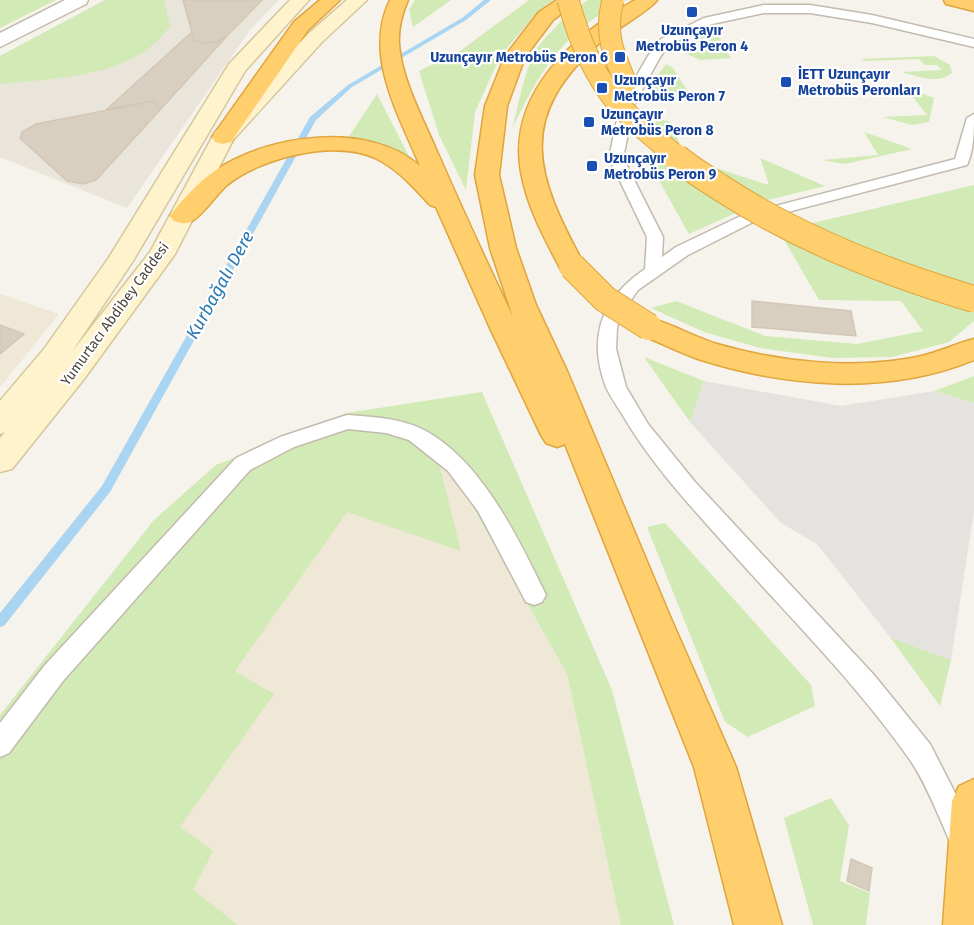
<svg xmlns="http://www.w3.org/2000/svg" width="974" height="925" viewBox="0 0 974 925" font-family="'Fira Sans',sans-serif">
	<rect width="100%" height="100%" fill="#f6f3ec"/>
	<path fill="#eae5da" d="M105,0H279L250,30L127,208L0,157V56Z"/>
	<path fill="#efe8d6" d="M0,294L59,314L0,387Z
		M430,433L567,674L621,925H0V715L154,520L216,465Z"/>
	<path fill="#d2eab5" d="M0,0H56L0,28Z
		M105,0H164L170,26C135,78 56,78 0,84V56Z
		M415,0H451L413,27L409,10Z
		M529,0H553L539,10L501,55L475,112L466,190L439,135L419,71L460,51Z
		M588,0H627C566,27 540,71 512,129C519,104 523,75 535,52C544,36 572,10 588,0Z
		M715,30L731,58L700,60L685,53L687,45Z
		M934,56L950,65L952,73C937,85 918,76 901,72L942,70L937,65H925L919,59L866,61L860,59Z
		M666,64L673,68L692,98L657,101L644,94Z
		M906,88L934,98L929,122L912,125L883,117L927,115Z
		M377,94L412,162L391,148L348,138Z
		M651,116L672,123L685,158L769,185L760,158L825,186L760,202L689,234L653,170Z
		M864,132L912,149L845,164L822,160L878,155Z
		M974,185V321L949,342L892,357L832,358L760,348L704,332L651,308L676,301L765,336L857,344L923,331L901,301L819,300L779,231Z
		M644,357L704,381L690,422Z
		M974,376V403L934,391Z
		M482,392L612,690L674,925H621L567,674L432,435L461,551L347,512L235,671L274,694L180,827L213,851L193,890L238,925H0V715L154,520L216,465L347,413Z
		M665,523L811,685L815,706L748,737L725,722L647,527Z
		M890,637L951,660L940,706Z
		M831,798L849,825L840,881L870,893L866,925H813L784,818Z"/>
	<path fill="#e5e3e0" d="M704,381L841,406L934,391L974,403V511L951,660L890,637L817,544L781,523L690,422Z"/>
	<g fill="none" stroke-linecap="round" stroke-linejoin="round">
		<path fill="#a9d4f2" fill-rule="evenodd" d="M484,0H491L466,20L352,87L316,120L110,492L4,626L0,627V613L102,486L310,117L348,85L462,18Z"/>
	</g>
	<path fill="#d8cfc1" stroke="#d3c7b4" stroke-width="1.5" d="M183,0H262L227,36L217,42L204,43L194,40Z
		M192,32L194,40L204,43L217,42L227,36L160,110L154,101L107,109Z
		M154,101L160,110L96,180L83,184L67,181L20,138L22,132L36,124Z
		M752,301L851,311L856,336L752,327Z
		M0,325L24,334L0,354Z
		M851,859L872,868L869,891L847,881Z"/>
	<g fill="none" stroke-linecap="round" stroke-linejoin="round">
		<defs>
			<path id="lane" d="M764,5H810L872,15L974,39V47L872,23L810,13H764L712,24L669,45L660,57L634,105L623,158L663,237L662,257L676,247L745,214L955,159L967,118L974,114C974,131 974,150 967,165L757,220L688,255L638,290L624,310L617,327L616,349L626,387L648,424L695,482L874,675L930,744L974,830V850L964,854L954,850C941,823 927,784 910,760C859,687 795,623 735,556C695,511 653,467 622,414C617,406 610,396 606,387C587,337 602,298 645,269L647,237L609,158L620,105L648,56L661,39L704,18Z
				M347,415C372,417 401,418 424,430C482,461 518,538 546,595L542,602L534,605L526,602L478,511L448,471L409,440L386,433L348,429L294,447L250,470L63,681L9,753L0,757V723L45,665L236,458L280,437Z"/>
			<path id="street" d="M65,0H88L86,4L0,47V33Z"/>
			<path id="secondary" d="M290,0H309L245,71L133,261L71,353L150,252L215,132L308,34L347,0H367L322,42L233,140L175,254L84,379L12,469L0,472V438L5,432L0,434V401L44,349L108,259L229,64Z"/>
			<path id="highway" d="M320,0H340L308,30L231,142L223,144L215,142L212,137L294,22Z
				M390,0H408C402,14 398,29 399,44C402,80 421,114 435,147C460,204 486,261 513,317L490,248L475,175L485,106L505,56L539,12L557,0H579L553,20L525,57L507,106L499,175L516,248L536,305L567,371L669,614L736,767L782,925H734L694,767L565,444L557,447L546,443L541,435L490,328L436,207L430,205C413,187 398,169 375,158C335,139 260,158 227,185C216,195 203,215 192,221C186,225 180,223 174,221L170,216C182,199 199,182 216,170C269,134 369,121 420,166C399,115 363,55 390,0Z
				M635,0H657C651,10 614,30 602,41C514,117 535,175 585,266L582,272L572,274L562,272L559,266C543,236 527,206 521,172C507,94 573,36 635,0Z
				M944,0H974V11L946,4Z
				M649,318C673,324 694,337 717,344C779,362 854,370 917,357C937,353 955,344 974,339V360C887,396 786,387 698,359C678,352 659,342 639,334L635,327L639,320Z
				M974,779V925H943L952,801L959,786Z"/>
		</defs>
		<use href="#lane" stroke="#c2bbae" stroke-width="3"/>
		<use href="#street" stroke="#c2bbae" stroke-width="3"/>
		<use href="#secondary" stroke="#d6c79b" stroke-width="3"/>
		<use href="#highway" stroke="#e0a43c" stroke-width="3"/>
		<use href="#lane" fill="#fff" fill-rule="evenodd"/>
		<use href="#street" fill="#fff" fill-rule="evenodd"/>
		<use href="#secondary" fill="#fff3cd" fill-rule="evenodd"/>
		<use href="#highway" fill="#ffcf6e" fill-rule="evenodd"/>
		<defs>
			<path id="highway-bridge-far1" d="M568,0C578,37 593,75 619,105C636,124 659,141 678,158
				M613,0C604,32 613,54 626,83"/>
			<path id="highway-bridge" d="M676,157C690,169 706,178 721,188C799,239 886,273 974,299
				M572,266L605,299L649,327"/>
		</defs>
		<use href="#highway-bridge-far1" stroke="#e0a43c" stroke-width="23" stroke-linecap="butt"/>
		<use href="#highway-bridge" stroke="#e0a43c" stroke-width="28" stroke-linecap="butt"/>
		<use href="#highway-bridge-far1" stroke="#ffcf6e" stroke-width="21"/>
		<use href="#highway-bridge" stroke="#ffcf6e" stroke-width="26"/>
	</g>
	<g fill="#1a4fb4" stroke="#fff" stroke-width="2">
		<rect x="686" y="6" width="12" height="12" rx="3"/>
		<rect x="614" y="51" width="12" height="12" rx="3"/>
		<rect x="780" y="76" width="12" height="12" rx="3"/>
		<rect x="596" y="82" width="12" height="12" rx="3"/>
		<rect x="583" y="116" width="12" height="12" rx="3"/>
		<rect x="586" y="160" width="12" height="12" rx="3"/>
	</g>
	<g text-anchor="middle" dominant-baseline="central" stroke-width="4.5" stroke-linejoin="round" paint-order="stroke">
		<g font-size="14" font-weight="bold" fill="#164399" stroke="#fff" text-anchor="start">
			<text x="692" y="30" text-anchor="middle">Uzunçayır<tspan x="692" dy="16">Metrobüs Peron 4</tspan></text>
			<text x="608" y="57" text-anchor="end">Uzunçayır Metrobüs Peron 6</text>
			<text x="798" y="74">İETT Uzunçayır<tspan x="798" dy="16">Metrobüs Peronları</tspan></text>
			<text x="614" y="80">Uzunçayır<tspan x="614" dy="16">Metrobüs Peron 7</tspan></text>
			<text x="601" y="114">Uzunçayır<tspan x="601" dy="16">Metrobüs Peron 8</tspan></text>
			<text x="604" y="158">Uzunçayır<tspan x="604" dy="16">Metrobüs Peron 9</tspan></text>
		</g>
		<g font-size="14" fill="#4b4439" stroke="#fff">
			<text transform="translate(115 314) rotate(-54)">Yumurtacı Abdibey Caddesi</text>
		</g>
		<g font-size="18" font-style="italic" fill="#2e7ab2" stroke="#fff">
			<text transform="translate(220 285) rotate(-61)">Kurbağalı Dere</text>
		</g>
	</g>
</svg>
